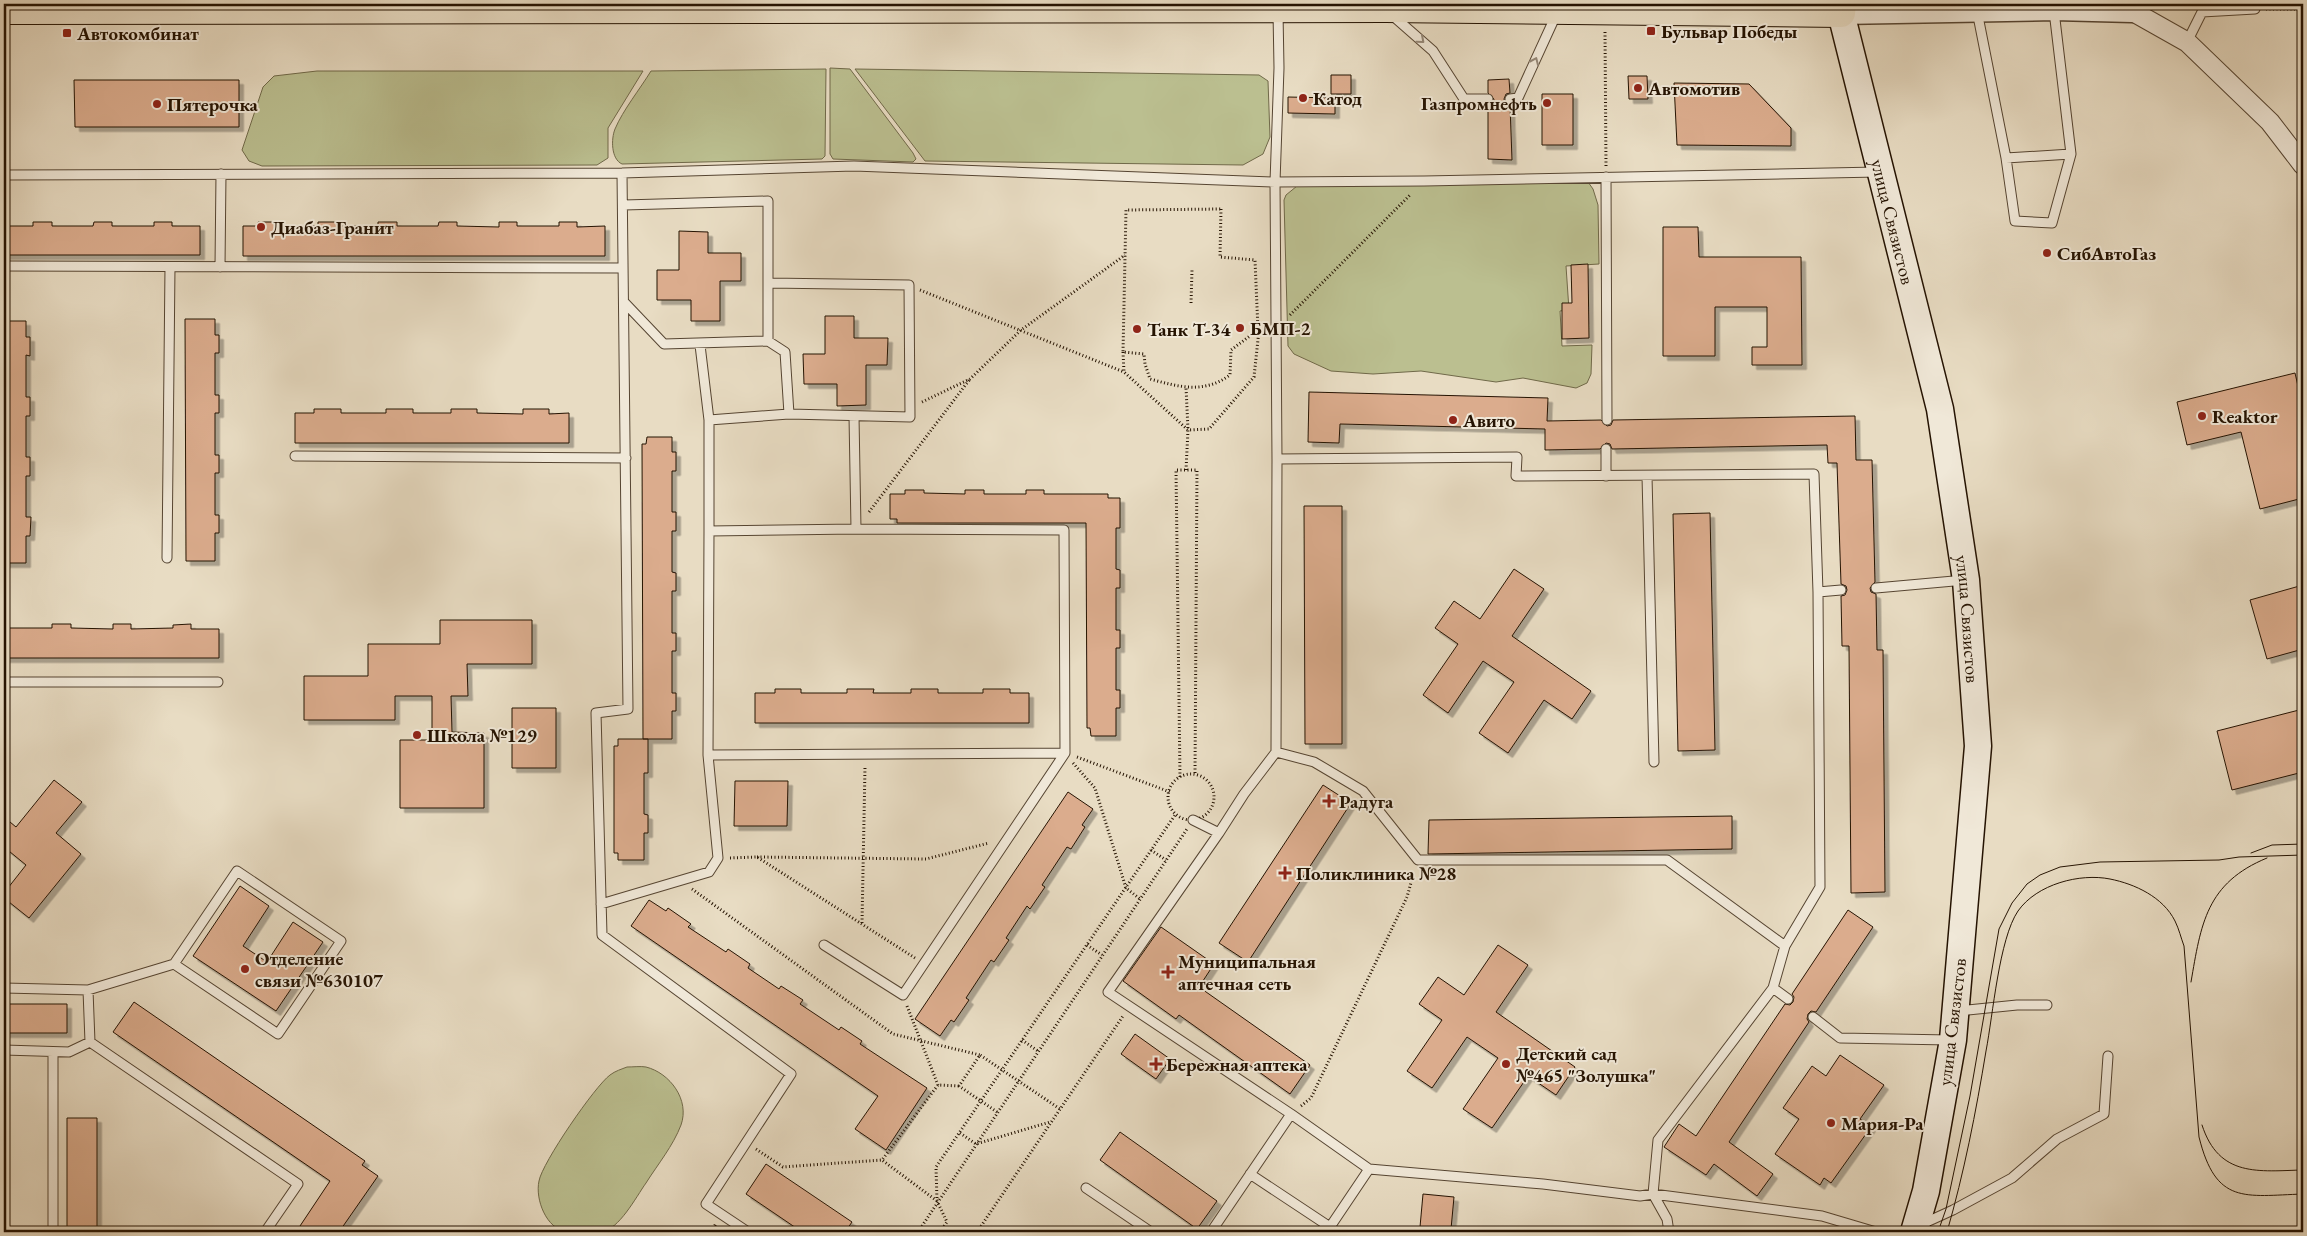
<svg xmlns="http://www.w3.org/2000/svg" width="2307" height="1236" viewBox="0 0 2307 1236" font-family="'EB Garamond',serif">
	<defs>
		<filter id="shadow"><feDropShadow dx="4.5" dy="4.5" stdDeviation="0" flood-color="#0004"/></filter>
	</defs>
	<rect width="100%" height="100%" fill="#e8dcc3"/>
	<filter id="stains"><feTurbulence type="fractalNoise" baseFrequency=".004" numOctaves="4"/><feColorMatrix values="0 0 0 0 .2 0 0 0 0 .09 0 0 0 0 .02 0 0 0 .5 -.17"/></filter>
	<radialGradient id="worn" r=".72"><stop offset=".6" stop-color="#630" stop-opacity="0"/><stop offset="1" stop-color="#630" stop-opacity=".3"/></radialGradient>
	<path fill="#bbbf90" stroke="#706949" d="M830,68L850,69L913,153L916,159L913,162L833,159L830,154Z
		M826,69L825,156L822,159L622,164C611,159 611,139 615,129C623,110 640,89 651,71Z
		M855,69L1259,75L1268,81L1270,137L1263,154L1243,165L925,161Z
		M317,71H643L608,128V158L597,165L262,166L249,161L242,150L263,87L274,76Z
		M1575,181L1588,182L1593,189L1598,205L1599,264L1566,266L1569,310L1560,311L1562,346L1592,345L1591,374L1587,383L1576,388L1523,378L1496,382L1421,371L1373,374L1331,371L1294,354L1288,346L1284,200L1286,195L1297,186Z
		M627,1067C633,1067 641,1066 646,1067C670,1073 690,1100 681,1125C673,1146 658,1164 646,1183C636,1197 619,1230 601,1232C591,1234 577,1234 567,1232C546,1229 535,1199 539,1181C542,1163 595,1086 610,1075C615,1071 622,1069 627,1067Z"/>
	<path fill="#dbac8d" stroke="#251302" filter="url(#shadow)" d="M1331,75H1351V94H1331Z
		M1628,76H1647L1648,99H1629Z
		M1509,79L1510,93L1506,94L1504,99L1505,103L1510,105L1512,160L1488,159V105L1493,103L1494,99L1488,93V80Z
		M74,80H239V127H75Z
		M1674,83L1749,84L1791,128V146L1677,145Z
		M1542,94H1573V145H1542Z
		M1288,97L1335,98V114L1288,113Z
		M33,222H52V226H93L94,222H112V226H154V222H172V226H200V255H4V226H33Z
		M258,222H277V226H318V222H337V226H378V222H397V226H438L439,222H457V226L499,227V222H517V226H559V222H577V227L605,226V256H243V226H258Z
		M1663,227H1698L1699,257H1801L1802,365H1752V347H1767V307H1715V356H1663Z
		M679,231L708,232V253H741V281H720V321H691V300H657V270H679Z
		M1588,264L1589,338L1562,339V303H1572L1571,265Z
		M825,316H854V338H888L887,365H866V405L837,406V384H804L803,354H825Z
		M185,319H215V335H219V353H215V395H219V413H215V455H219V473H215V515H219V533H215V561H186Z
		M4,321H26V337H30V356L26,355V397H30V416H26V457H30V476H26V517H31L30,536H26V563H4Z
		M2295,373L2303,408V498L2260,509L2241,432L2187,445L2177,402Z
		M1309,392L1548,398L1547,421L1601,420L1607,426L1611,425L1613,420L1855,416L1856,460H1872L1875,582L1870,588L1871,592L1876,594L1877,650H1883L1885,892L1851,893L1849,646H1842L1841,596L1845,595L1847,590L1846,586L1841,584L1837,463H1828L1827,445L1612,449L1610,444L1606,443L1600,449L1545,450V429L1340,424L1339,443L1308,442Z
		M314,409H341V413H386V409H413V413H451V409H477V413L523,414V409H549V414L569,413V443H295V413H314Z
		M647,437H672V452H676V471H672V512H676V531H672V572L676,573V591H672V633H676V651H672V693H676V711H672V739H643L642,444H646Z
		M905,490H924V493L965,494V490H984V494H1026V490H1044V494H1108V498H1120V528H1116V569L1120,570V588H1116V630H1120V648H1116V690H1120V708H1116V736H1091L1090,728H1087L1086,523H897V519H890V494H905Z
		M1304,506H1342V744H1305Z
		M1710,513L1715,750L1678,751L1673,514Z
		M1514,569L1544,589L1512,636L1591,691L1572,719L1544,700L1508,753L1479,733L1514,682L1483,661L1448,713L1423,695L1458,644L1435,628L1454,601L1480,619Z
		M2303,585V649L2267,659L2250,600Z
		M440,620H532V664H467L468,696H451L452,732L484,733V808H400V740H432V696H395V720H304V676H368V644H440Z
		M52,624H71V628L113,629V624H131V629L173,628V625L191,624V629H219V658H4V628H52Z
		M775,689H801V693H847V689H874L873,693H911V689H938V693H983V689H1010V693H1029V723H755V693H775Z
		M512,708H556V768H512Z
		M2303,709V772L2232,790L2217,731Z
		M618,739H648V773H644V814L648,815V833H644V860H618V853H614V746H618Z
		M54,780L82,802L56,833L81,854L29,918L4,898V893L26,865L4,847V817L16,827Z
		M735,781H788L787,826H734Z
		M1323,785L1351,803L1248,962L1219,943Z
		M1068,792L1093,809L1082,825L1085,827L1071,849L1067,847L1042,885L1045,887L1030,909L1027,906L1006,938L1009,940L994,962L991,960L966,998L969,1000L954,1022L951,1020L940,1036L915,1019Z
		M1732,816V849L1428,854L1429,820Z
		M240,886L269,906L243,946L267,962L293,922L323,942L276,1011L193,956Z
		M649,900L666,911L668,908L691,924L688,927L726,952L728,949L750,964L748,968L779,989L781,986L803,1000L800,1004L839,1030L841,1027L862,1041L860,1044L927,1088L886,1150L855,1129L878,1096L631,926Z
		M1848,910L1873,927L1816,1012L1811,1011L1808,1014L1807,1019L1809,1022L1729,1142L1773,1174L1757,1196L1714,1164L1706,1175L1664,1147L1679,1124L1696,1136L1785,1004L1790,1005L1793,1002L1794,997L1792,994Z
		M1161,927L1214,964L1199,987L1310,1065L1290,1094L1179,1015L1176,1019L1123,981Z
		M1498,945L1528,965L1496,1012L1575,1067L1556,1095L1528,1076L1492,1128L1463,1109L1498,1058L1467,1037L1432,1088L1407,1071L1442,1020L1419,1004L1438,977L1464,995Z
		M134,1002L365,1161L362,1165L378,1176L339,1232H296L330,1181L113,1032Z
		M4,1004H67V1033H4Z
		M1135,1034L1170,1059L1156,1079L1121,1054Z
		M1840,1055L1884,1085L1860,1119L1871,1127L1831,1183L1824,1178L1820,1185L1775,1154L1799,1119L1783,1108L1812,1066L1826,1076Z
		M67,1118H97V1232H67Z
		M1120,1132L1217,1201L1197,1229L1100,1160Z
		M766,1164L852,1222L845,1232H802L746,1194Z
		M1423,1194L1454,1197L1451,1229L1420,1227Z"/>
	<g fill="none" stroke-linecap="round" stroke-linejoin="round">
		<defs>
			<path id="service" d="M1977,11L2006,158L2015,221L2052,223L2071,154L2054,11
				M1392,15L1433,51L1464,99H1488
				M2187,42L2202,12L2255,9L2253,4
				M1510,99L1518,98L1556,15
				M2006,158L2071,154
				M622,173L628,709L596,713L602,935L791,1074L706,1204L748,1232
				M4,175L622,173L854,166L1275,182L1424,181L1878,172
				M1606,177L1607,420
				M624,205L768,201V341L664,344L624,302
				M4,266L623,268
				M220,267L221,174
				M768,341L785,352L789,414L910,417L909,285L769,283
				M700,345L709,420V531L856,529
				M709,420L789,414
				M295,456L626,458
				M1277,459L1517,457L1516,476L1814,474L1818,592L1820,887L1785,946L1773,988L1658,1140L1653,1194L1667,1219L1669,1232
				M1606,476V449
				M1647,476L1654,762
				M167,558L170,267
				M1876,588L1965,580
				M1818,592L1841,590
				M4,682H218
				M1276,752L1314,762L1363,791L1418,860H1667L1785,946
				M708,755L1065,753
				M1193,820L1219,833L1244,794L1276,752L1277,459L1275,182L1279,68L1278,12
				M1219,833L1108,992L1291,1114L1369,1169L1543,1184L1640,1196L1653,1194L1822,1216L1876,1232
				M601,904L709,872L718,858L708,755L709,531
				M824,945L903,995L1065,753L1064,530L856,529L854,416
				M4,988L88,990L174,964L278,1034L341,941L237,871L174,964
				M1773,988L1788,999
				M88,990L90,1042L298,1184L265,1232
				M1958,1011L2017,1005H2047
				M1813,1017L1840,1038L1950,1040
				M4,1050L69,1052L90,1042
				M53,1052V1232
				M1250,1174L1330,1227
				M1086,1188L1151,1232
				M1920,1225L1953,1210L2012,1178L2057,1139L2104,1114L2108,1056
				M1211,1232L1291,1114
				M1335,1232L1330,1227L1369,1169"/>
			<path id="minor" d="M2132,11L2187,42L2270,122L2303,165"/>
			<path id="tertiary" d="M1841,13L2054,9L2132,11"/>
			<g id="secondary">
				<path id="s1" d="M1841,13L1940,409L1966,580L1978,746L1953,1040L1926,1191L1914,1232"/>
			</g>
			<path id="primary" d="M4,10L1385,8L1841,13L1842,4"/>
		</defs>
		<use href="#service" stroke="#564532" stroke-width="11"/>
		<use href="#minor" stroke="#564532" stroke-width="21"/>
		<use href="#tertiary" stroke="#564532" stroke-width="25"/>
		<use href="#secondary" stroke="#251302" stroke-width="29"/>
		<use href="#primary" stroke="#251302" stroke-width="30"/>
		<path stroke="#251302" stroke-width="3" stroke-dasharray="1 2.5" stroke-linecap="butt" d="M2266,9H2303
			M1605,32L1606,166
			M1221,209L1220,257L1255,260L1258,330L1231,350L1230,375C1204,394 1179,387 1150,379L1145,364L1144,354L1123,352L1126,210Z
			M920,290L1124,372
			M1191,303L1192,270
			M1290,315L1411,194
			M1123,352L1124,372L1188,430L1209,429L1254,377L1259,330
			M922,402L970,379L1021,330L1125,255
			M1186,470L1188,430L1186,387
			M869,512L970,379
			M1077,757L1170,792
			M1073,763L1095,788L1126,888L1140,899
			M1168 797a23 23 0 1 1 46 0a23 23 0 1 1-46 0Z
			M1180,777L1176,470H1197L1195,774
			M1151,850L1166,860
			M757,857L926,859L989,843
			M730,858L757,857L915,958
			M692,889L893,1034L980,1055
			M862,923L865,767
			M1087,945L1102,955
			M907,1006L938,1085
			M1022,1040L1038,1051
			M1301,1106L1311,1098L1407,897L1414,872
			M997,1112L959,1086L980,1055L1060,1109
			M960,1133L976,1144L1050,1122
			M756,1149L783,1167L882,1160
			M937,1201L882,1160L938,1085L959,1086
			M712,1232L716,1223
			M918,1232L1187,829
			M940,1232L947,1222L937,1201L936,1167L1175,815
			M977,1232L1123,1016"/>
		<use href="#service" stroke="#f0e8d8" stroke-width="9"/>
		<use href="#minor" stroke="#f0e8d8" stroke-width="19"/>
		<use href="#tertiary" stroke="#f0e8d8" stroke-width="22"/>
		<use href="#secondary" stroke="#f0e8d8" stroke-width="26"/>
		<use href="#primary" stroke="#e8dcc3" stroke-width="28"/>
		<path stroke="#251302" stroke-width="1" d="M2251,853L2272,845L2303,844
			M2191,982C2201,924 2206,883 2267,858
			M2202,1125C2219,1178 2259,1171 2303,1170
			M1938,1232L1946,1209L1970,1096L1999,929L2012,903L2027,884L2040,875L2060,867L2100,862L2219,860L2239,857L2303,855
			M1947,1232C1964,1173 1976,1112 1986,1051C1993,1015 1999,939 2018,911C2037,884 2080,873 2110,879C2135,884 2163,897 2175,921C2179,929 2181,938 2184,946L2199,1137C2216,1205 2244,1196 2303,1194"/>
	</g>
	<defs><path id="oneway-chevron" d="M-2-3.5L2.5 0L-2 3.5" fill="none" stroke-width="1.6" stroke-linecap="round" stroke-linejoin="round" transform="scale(1.25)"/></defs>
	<g stroke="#958878">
		<use href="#oneway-chevron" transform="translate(1421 40) rotate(41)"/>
		<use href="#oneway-chevron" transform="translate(1535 61) rotate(-66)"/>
	</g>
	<g fill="#8f2418" stroke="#f0e8d8" stroke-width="2">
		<rect x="1646" y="26" width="10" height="10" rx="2.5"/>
		<rect x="62" y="28" width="10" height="10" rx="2.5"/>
		<circle cx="1638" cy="88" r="5"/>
		<circle cx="1303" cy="98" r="5"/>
		<circle cx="1547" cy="103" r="5"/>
		<circle cx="157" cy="104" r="5"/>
		<circle cx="261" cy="227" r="5"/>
		<circle cx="2047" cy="253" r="5"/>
		<circle cx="1240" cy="328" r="5"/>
		<circle cx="1137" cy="329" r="5"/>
		<circle cx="2202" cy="416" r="5"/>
		<circle cx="1453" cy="420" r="5"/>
		<circle cx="417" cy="735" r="5"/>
		<path d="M1326.5 793.5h5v5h5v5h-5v5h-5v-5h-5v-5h5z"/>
		<path d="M1282.5 865.5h5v5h5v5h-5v5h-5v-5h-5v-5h5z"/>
		<circle cx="245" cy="969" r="5"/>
		<path d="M1165.5 964.5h5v5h5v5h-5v5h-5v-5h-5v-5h5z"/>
		<path d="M1153.5 1056.5h5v5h5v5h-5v5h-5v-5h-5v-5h5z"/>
		<circle cx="1506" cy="1064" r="5"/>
		<circle cx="1831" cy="1123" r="5"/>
	</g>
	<g text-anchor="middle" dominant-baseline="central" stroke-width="4" stroke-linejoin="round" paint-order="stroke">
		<g font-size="19" font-weight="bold" fill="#251302" stroke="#f0e8d8" text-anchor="start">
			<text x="1661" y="31">Бульвар Победы</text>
			<text x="77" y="33">Автокомбинат</text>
			<text x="1648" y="88">Автомотив</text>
			<text x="1313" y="98">Катод</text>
			<text x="1537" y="103" text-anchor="end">Газпромнефть</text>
			<text x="167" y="104">Пятерочка</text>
			<text x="271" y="227">Диабаз-Гранит</text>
			<text x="2057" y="253">СибАвтоГаз</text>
			<text x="1250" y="328">БМП-2</text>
			<text x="1147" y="329">Танк Т-34</text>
			<text x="2212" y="416">Reaktor</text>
			<text x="1463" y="420">Авито</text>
			<text x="427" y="735">Школа №129</text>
			<text x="1339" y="801">Радуга</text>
			<text x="1296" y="873">Поликлиника №28</text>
			<text x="255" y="958">Отделение<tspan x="255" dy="22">связи №630107</tspan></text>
			<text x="1178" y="961">Муниципальная<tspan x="1178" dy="22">аптечная сеть</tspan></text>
			<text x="1516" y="1053">Детский сад<tspan x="1516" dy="22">№465 "Золушка"</tspan></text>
			<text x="1166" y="1064">Бережная аптека</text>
			<text x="1841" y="1123">Мария-Ра</text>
		</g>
		<g font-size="19" fill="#251302" stroke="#f0e8d8">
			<text stroke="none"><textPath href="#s1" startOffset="215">улица Связистов</textPath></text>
			<text stroke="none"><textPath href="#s1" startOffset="620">улица Связистов</textPath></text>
			<text transform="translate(1952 1022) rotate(-83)">улица Связистов</text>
		</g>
	</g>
	<rect width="2307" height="1236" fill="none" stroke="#e8dcc3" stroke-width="20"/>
	<rect x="5" y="5" width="2297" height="1226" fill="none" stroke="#251302" stroke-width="2.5"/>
	<rect x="10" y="10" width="2287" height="1216" fill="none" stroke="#251302"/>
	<rect width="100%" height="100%" filter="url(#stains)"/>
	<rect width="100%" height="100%" fill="url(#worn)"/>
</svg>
